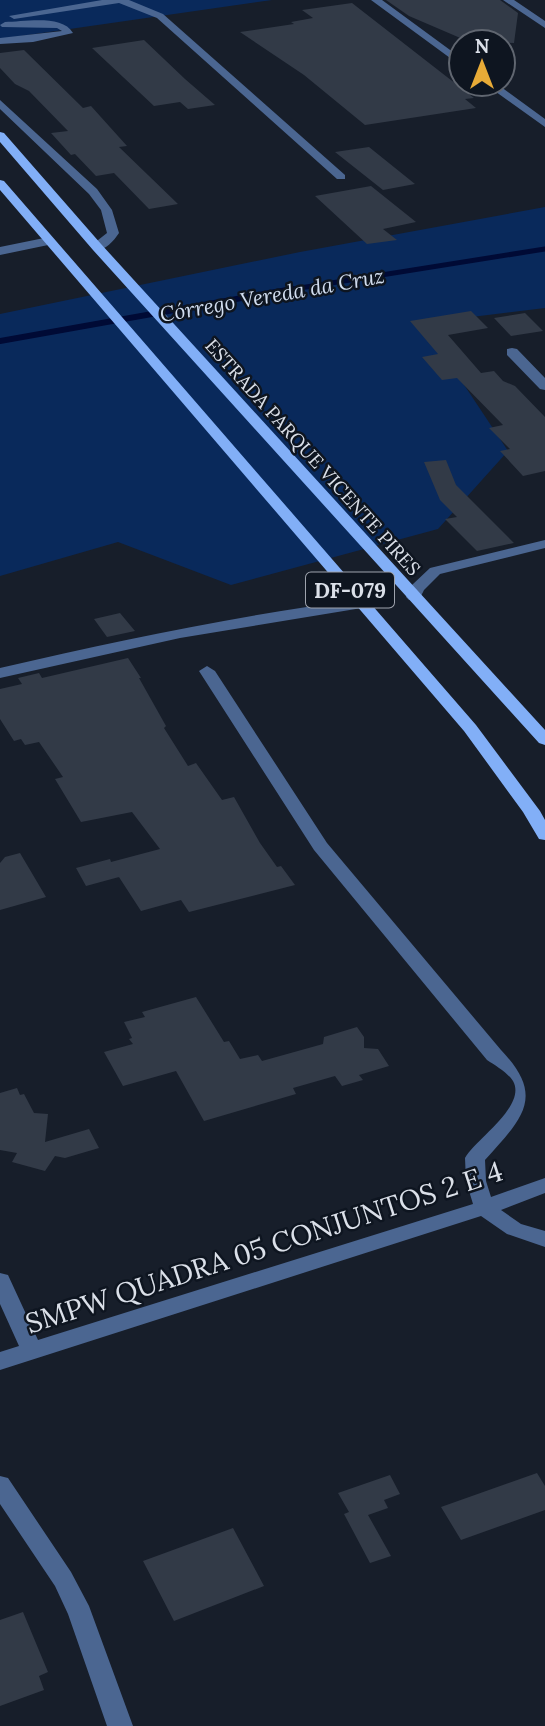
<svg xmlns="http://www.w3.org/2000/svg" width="545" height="1726" viewBox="0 0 545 1726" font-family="Lora,serif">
	<rect width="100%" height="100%" fill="#171e2a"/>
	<path fill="#09295b" d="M0,0H272L0,39Z
		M545,207V308L423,323L508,451L438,529L231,585L118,542L0,576V314L300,252Z"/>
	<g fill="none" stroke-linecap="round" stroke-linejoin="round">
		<path stroke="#000a35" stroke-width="5" d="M281,291L545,249"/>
		<path stroke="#000a35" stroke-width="6" d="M0,341L293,289"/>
	</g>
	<path fill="#323a47" d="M386,0H500L518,13L514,43L465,40L409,16Z
		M352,3L474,98L465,99L476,108L365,125L304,75L240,32L294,24L291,22L313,18L302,10Z
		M144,40L185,79L215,105L188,109L180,102L154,106L92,48Z
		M24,50L83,108L91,106L127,146L119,147L178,204L149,209L114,173L96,176L75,154L71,155L51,133L68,131L29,91L15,84L0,68V53Z
		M369,147L415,184L383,190L335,152Z
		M371,186L416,222L383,229L397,240L367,244L315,196Z
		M471,311L488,328L448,335L481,373L494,371L503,381L515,386L545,417V471L523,476L500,451L510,449L489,428L503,425L457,378L442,380L422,357L438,354L410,321Z
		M525,313L543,331L511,336L494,318Z
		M446,460L456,485L514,543L477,551L445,519L457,517L440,500L424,462Z
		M120,613L135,631L107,637L94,619Z
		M128,658L141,678H139L166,726L164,728L188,766L196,763L222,800L234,797L260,843L277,867L281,866L295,885L189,912L181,900L141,911L117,874L119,877L86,886L76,868L110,859L111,862L160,849L132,812L81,822L55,779L63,777L39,742L25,745L21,739L14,741L0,719V689L22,684L18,678L39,673L42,678Z
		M20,853L46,897L0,910V863L5,857Z
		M196,997L224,1042L229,1041L240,1059L258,1055L262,1061L323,1044L324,1037L357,1027L364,1037V1048L378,1049L389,1066L359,1075L363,1080L342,1086L335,1076L293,1088L296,1094L204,1121L176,1071L123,1086L104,1052L133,1044L129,1039L132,1038L124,1022L145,1017L142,1012Z
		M17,1088L20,1095L24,1094L34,1113L48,1114L45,1142L89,1129L99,1148L65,1158L55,1156L45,1171L12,1162L17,1153L0,1150V1093Z
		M537,1473L545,1486V1510L461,1540L441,1507Z
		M390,1475L400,1494L384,1500L388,1508L368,1515L391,1556L370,1563L344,1514L349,1512L338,1493Z
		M233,1528L264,1586L174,1621L143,1561Z
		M23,1612L48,1672L39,1676L44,1690L0,1706V1620Z"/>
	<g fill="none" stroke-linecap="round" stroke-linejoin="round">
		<path fill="#4b6691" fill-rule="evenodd" d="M102,0H129L163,14L345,175V179H337L157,18L119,3L14,19L9,16Z
			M371,0H382L461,58V66Z
			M503,0H514L545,21V28Z
			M5,22C24,22 62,14 73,33L33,42L0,44V38L62,31L57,28L2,27L0,25Z
			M485,84H497L545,119V127Z
			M0,100L97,189L112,210L119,233C113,242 104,252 93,250V244L107,233L101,210L89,194L0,109Z
			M49,237L55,241L53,244L0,255V247Z
			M512,348L517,349L545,378V390L540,389L507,355V349Z
			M545,540V548L440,574L424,590L419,600H409L406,597L412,585L430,568Z
			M363,599L371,604L368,607L180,638L0,678V668C120,640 240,615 363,599Z
			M207,666L215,671L327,843L501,1050C545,1096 524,1117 485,1160L486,1181L491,1197L545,1178V1193L501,1210L521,1224L545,1231V1247L507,1234L481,1216L0,1370V1352L19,1346L0,1304V1273L8,1275L38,1340L473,1204L466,1181L465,1158C476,1139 527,1106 513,1081C507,1072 496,1066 487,1060L314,850L199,671Z
			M0,1476L8,1478L71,1572L89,1606L133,1726H107L68,1614L55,1586L0,1504Z"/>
		<path fill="#82aff7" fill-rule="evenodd" d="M0,132L4,133L101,244L545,730V745L539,743L93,250L0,142Z
			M0,180L4,181L476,725L540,811L545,820V840L539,839L523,812L464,731L0,190Z"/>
	</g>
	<g text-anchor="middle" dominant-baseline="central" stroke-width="5" stroke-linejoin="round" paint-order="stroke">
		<g font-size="19" fill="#dbe0e9" stroke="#0e1520">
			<text transform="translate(313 457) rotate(48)">ESTRADA PARQUE VICENTE PIRES</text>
		</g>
		<g font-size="21" font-style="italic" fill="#d1ddef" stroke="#0e1520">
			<text transform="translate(272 295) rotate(-10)">Córrego Vereda da Cruz</text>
		</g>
		<rect fill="#0e1520" stroke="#9ea3ad" stroke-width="2" x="306" y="572.5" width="88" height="35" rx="5"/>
		<g font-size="21" font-weight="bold" fill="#dbe0e9">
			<text x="350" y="590">DF-079</text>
		</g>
		<g font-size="28" fill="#dbe0e9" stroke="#0e1520">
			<text transform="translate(264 1247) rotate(-18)">SMPW QUADRA 05 CONJUNTOS 2 E 4</text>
		</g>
	</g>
	<g transform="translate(482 63)"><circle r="33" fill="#0e1520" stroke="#606670" stroke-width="2"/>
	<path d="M0-5L12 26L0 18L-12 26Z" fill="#e8ab37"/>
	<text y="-10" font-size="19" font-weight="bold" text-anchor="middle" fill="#dbe0e9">N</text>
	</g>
</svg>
